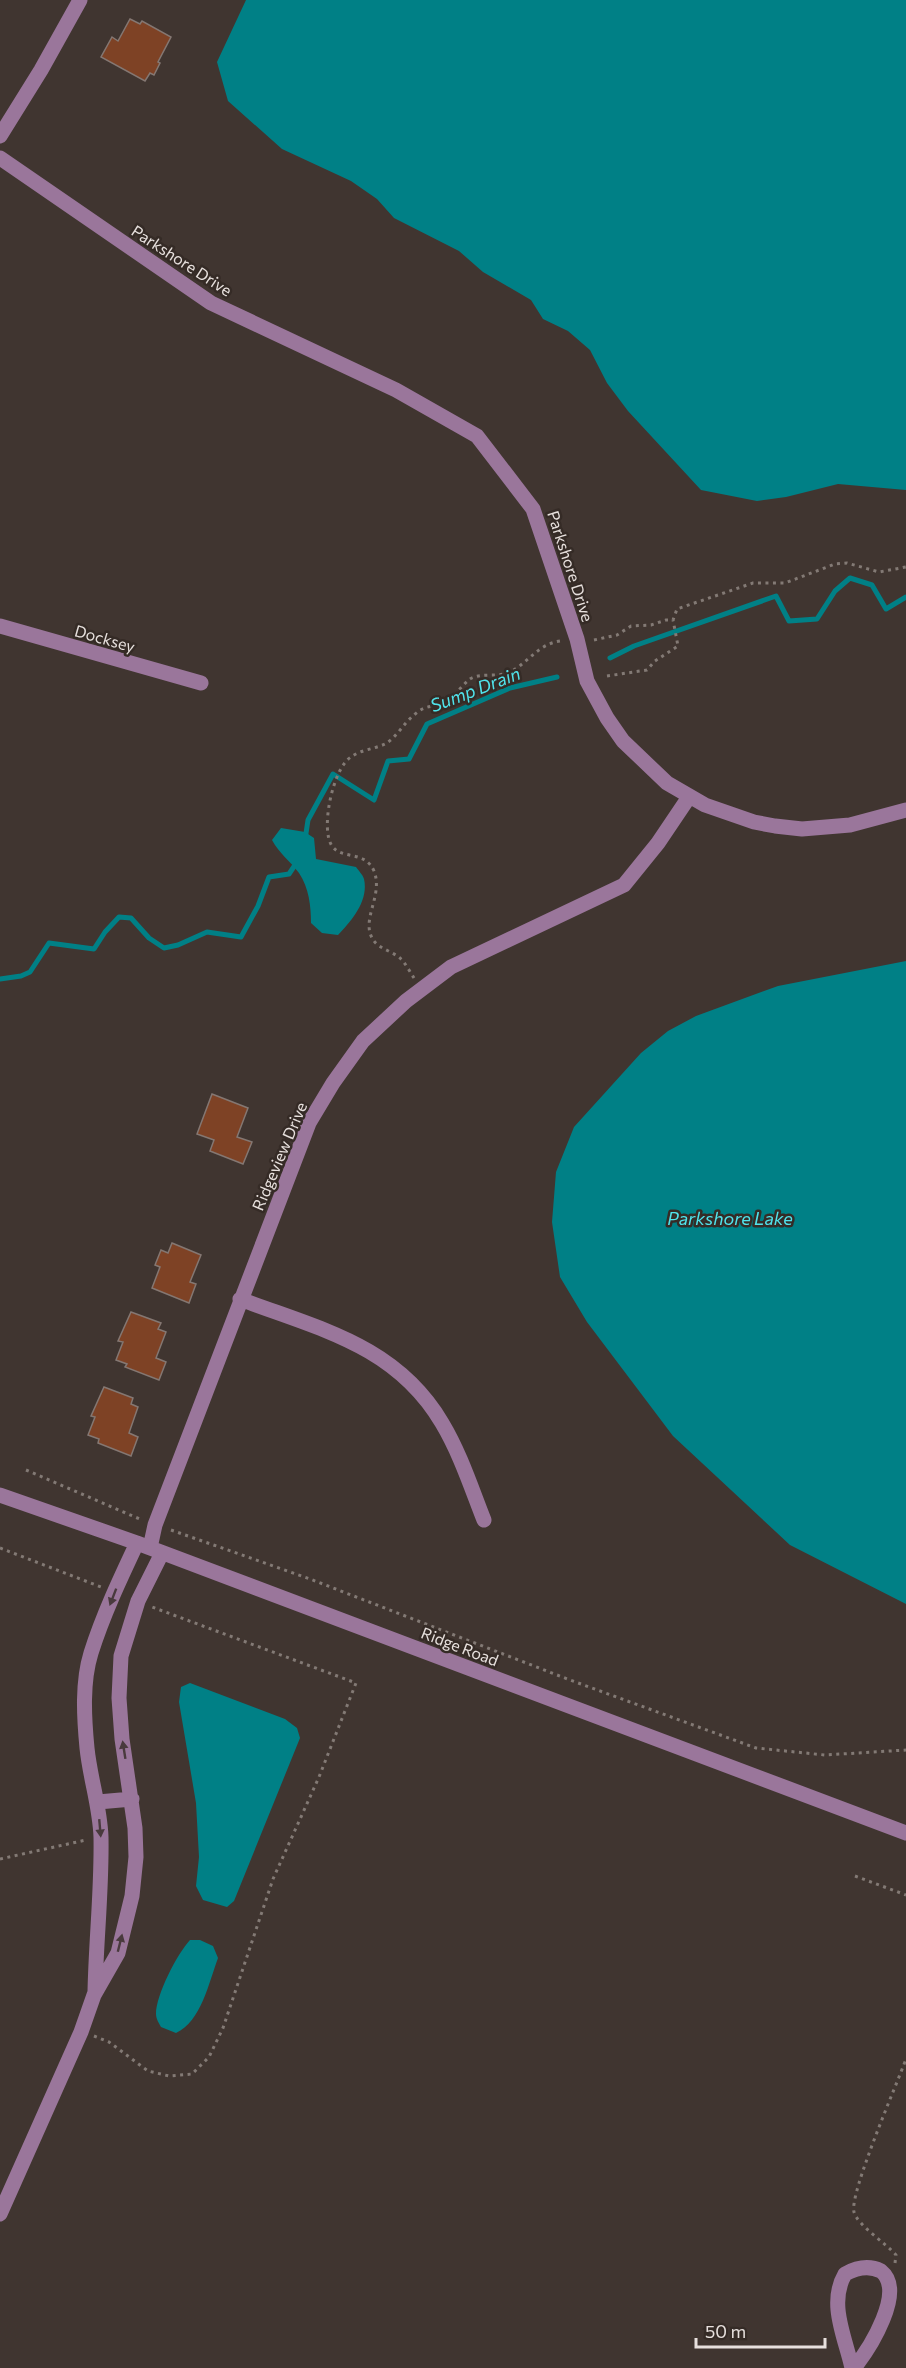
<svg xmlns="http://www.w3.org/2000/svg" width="906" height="2368" viewBox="0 0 906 2368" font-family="Commissioner,sans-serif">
	<rect width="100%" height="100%" fill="#403530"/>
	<path fill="#008086" d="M246,0H906V490L838,484L786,497L757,501L701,490L628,411L607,383L590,350L568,331L543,319L531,300L483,272L459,251L394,218L377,199L351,181L282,149L228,101L217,62Z
		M281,828L305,832L314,838L316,859L356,867C358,870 363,875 364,879C369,901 351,921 338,935L322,933L311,923C311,906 309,888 299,873C290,861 279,853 272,840Z
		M906,961V1604L790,1545L673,1436L587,1322L560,1277L552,1222L556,1172L574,1127L641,1053L668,1031L696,1016L778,986Z
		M190,1683L285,1719L297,1728L300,1738L234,1901L227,1907L203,1900L196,1886L199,1857L196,1803L179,1702L181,1687Z
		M190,1940H200L213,1946L218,1958C209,1982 201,2022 176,2033L161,2027C159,2023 156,2019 156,2014C156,1995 177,1954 190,1940Z"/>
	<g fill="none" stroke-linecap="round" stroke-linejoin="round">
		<path stroke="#008086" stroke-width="5" d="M610,658L634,646L776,596L789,621L817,619L835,591L850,578L872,585L886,609L906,597
			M305,840L308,820L333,774L374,800L388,761L409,759L427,724L510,688L557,677
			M0,979L21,976L30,972L49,943L94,949L105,932L119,917L131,918L149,938L164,948L178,945L207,932L241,937L258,906L269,877L289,874L297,862"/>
	</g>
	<path fill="#7e4225" stroke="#847772" stroke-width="1.5" d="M130,19L140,24L142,21L171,37L158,62L160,63L154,75L150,73L145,81L101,57L112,37L118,41Z
		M212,1094L248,1108L237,1137L252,1142L243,1164L210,1151L214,1140L197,1134Z
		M172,1243L201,1255L190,1282L196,1284L189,1303L152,1288L160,1267L155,1265L161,1250L168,1253Z
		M131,1312L161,1323L158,1329L166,1332L156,1358L166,1362L159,1380L125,1367L127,1364L116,1360L123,1342L118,1341Z
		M104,1387L133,1398L131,1404L138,1407L129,1433L138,1437L131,1456L98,1443L99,1439L88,1435L95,1417L91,1416Z"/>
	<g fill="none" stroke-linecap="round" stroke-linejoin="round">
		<path stroke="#837a75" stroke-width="3" stroke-dasharray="3 4.5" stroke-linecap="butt" d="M594,640L617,635L631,626L651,625L666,620H673L677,609L753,583H785L835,564L847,563L879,572L906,567
			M607,676L647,670L655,661L678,646L673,620
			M414,978C410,972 406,964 401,959C394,952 380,949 374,941C359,921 384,896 374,871C365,850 342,860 332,846C320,829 333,768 351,757C360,750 374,749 385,744C396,738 404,723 414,715C426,704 432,708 443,703C454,698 461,686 470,679C481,672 498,678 510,672C528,663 538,644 560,641
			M26,1470L142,1520
			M171,1530L310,1579L570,1680L756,1748L825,1755L906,1750
			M0,1548L101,1587
			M0,1859L86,1840
			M855,1876L906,1895
			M94,2036L109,2042L148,2071L169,2076L192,2074L209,2057L223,2028L273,1879L319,1777L356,1683L152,1607
			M895,2263L896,2255C886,2243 858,2226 854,2212C849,2194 897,2084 906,2059"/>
		<path stroke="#9a769b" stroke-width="15" d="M0,136L41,70L80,0
			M0,158L211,303L396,390L477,436L533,509L577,639L587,681L607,718L623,741L667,783L705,805L754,822L775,826L802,829L850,825L906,810
			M0,626L201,683
			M240,1299C319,1329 396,1345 442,1423C460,1453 471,1487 484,1520
			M0,1495L137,1543L906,1833
			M150,1548L155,1525L309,1123L333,1083L363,1041L406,1001L451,967L624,885L658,843L689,797
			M98,1802L132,1799
			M95,1992C96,1940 102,1889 101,1837C100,1807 90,1778 87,1748C84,1717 82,1682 91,1653C103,1615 120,1579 137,1543
			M0,2214L81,2032L94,1995L118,1953L132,1896L136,1857L135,1828L122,1739L119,1698L121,1656L138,1601L162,1553
			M852,2368C845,2337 828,2303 845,2274C856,2268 869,2265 881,2271C906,2291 870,2348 854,2368"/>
	</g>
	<defs><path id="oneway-solid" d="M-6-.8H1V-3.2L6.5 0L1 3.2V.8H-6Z" transform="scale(1.5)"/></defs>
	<g fill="#493a3d">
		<use href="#oneway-solid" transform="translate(113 1597) rotate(111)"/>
		<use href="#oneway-solid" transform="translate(124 1750) rotate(-99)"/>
		<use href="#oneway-solid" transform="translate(100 1828) rotate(85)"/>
		<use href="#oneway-solid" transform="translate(120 1943) rotate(-76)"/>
	</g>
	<g text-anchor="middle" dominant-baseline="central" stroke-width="5" stroke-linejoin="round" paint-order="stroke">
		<g font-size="16" fill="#e7e0dd" stroke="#352b26">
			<text transform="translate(182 260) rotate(33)">Parkshore Drive</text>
			<text transform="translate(571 566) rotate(72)">Parkshore Drive</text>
			<text transform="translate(105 638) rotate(16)">Docksey</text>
			<text transform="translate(279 1156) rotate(-67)">Ridgeview Drive</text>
			<text transform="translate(460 1646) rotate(21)">Ridge Road</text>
		</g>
		<g font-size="18" font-style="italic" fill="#50e3eb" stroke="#352b26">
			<text transform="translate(475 689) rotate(-21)">Sump Drain</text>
			<text x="730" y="1218">Parkshore Lake</text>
		</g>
	</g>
	<path d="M696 2338v9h129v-9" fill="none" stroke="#e7e0dd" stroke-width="3"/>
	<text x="705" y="2338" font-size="18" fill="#e7e0dd" stroke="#352b26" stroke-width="4.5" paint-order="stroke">50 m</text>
</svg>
